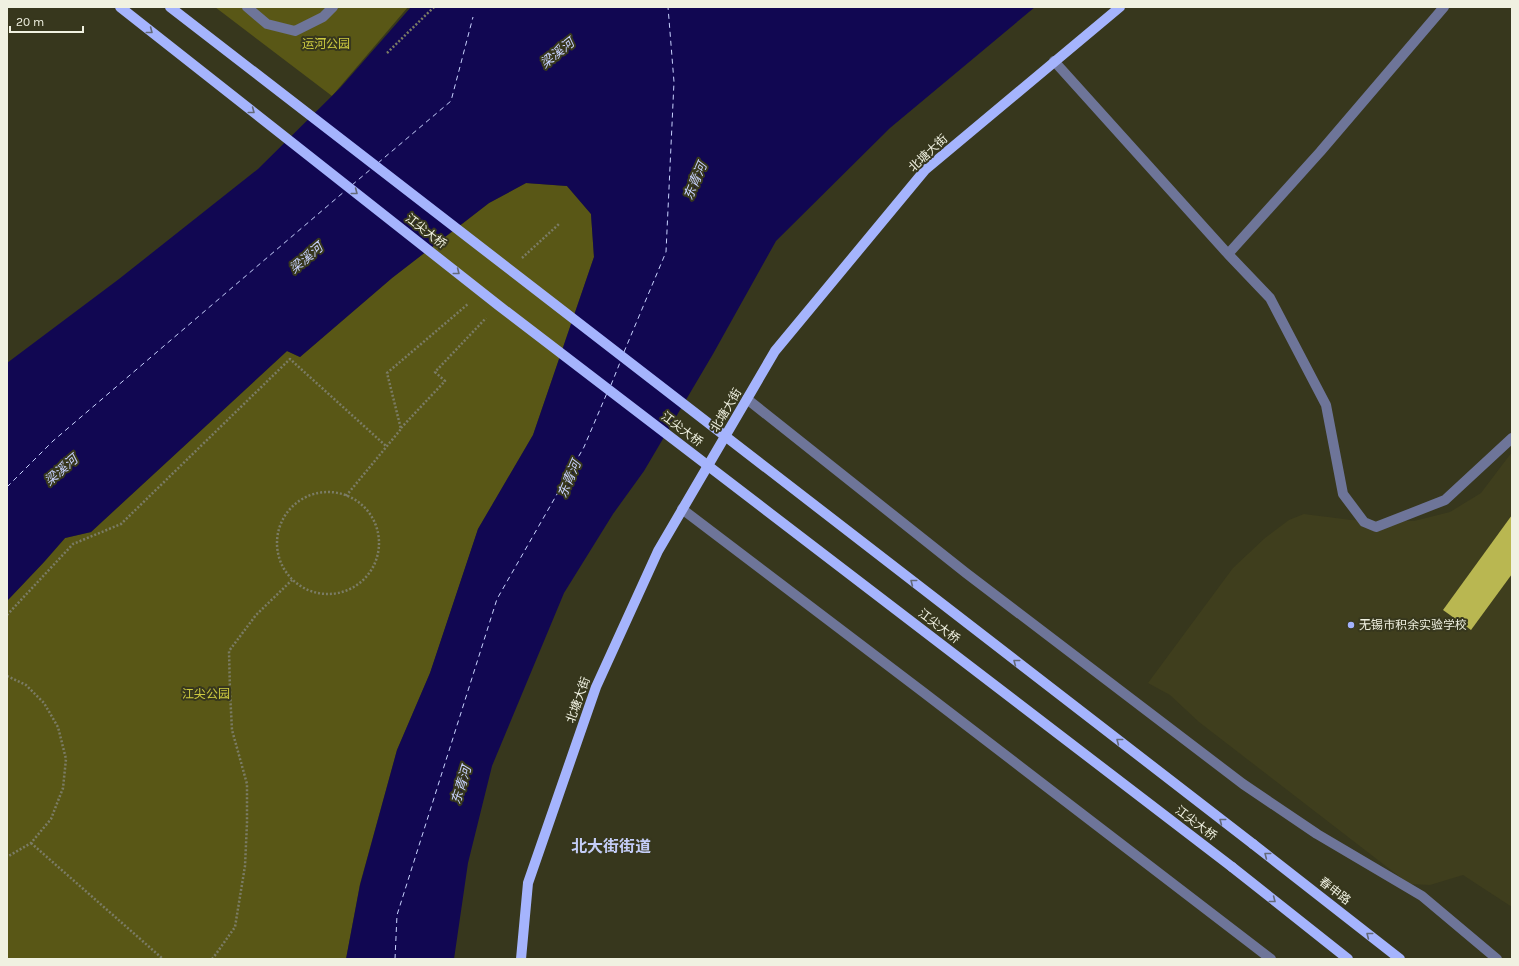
<svg xmlns="http://www.w3.org/2000/svg" width="1519" height="966" viewBox="0 0 1519 966" font-family="Karla,'Noto Sans SC',sans-serif">
	<rect width="100%" height="100%" fill="#37371d"/>
	<path fill="#3f3e1d" d="M1512,452V907L1463,875L1430,885L1409,884L1199,722L1170,695L1148,683L1233,568L1265,538L1289,520L1304,514L1351,520L1414,521L1450,512L1481,493Z"/>
	<path fill="#595716" d="M215,7H408L332,96Z
		M526,183L567,186L591,214L594,257L533,435L478,529L430,673L397,750L360,884L346,959H7V601L44,562L65,538L91,532L287,351L300,357L392,278L489,203Z"/>
	<path fill="#110752" d="M411,7H1035L890,128L776,241L713,354L644,471L613,514L564,593L492,766L468,863L454,959H346L360,885L397,750L430,673L478,529L533,435L594,257L591,214L567,186L526,183L489,203L392,278L300,357L287,351L91,532L65,538L44,562L7,601V363L119,279L258,169L340,88Z"/>
	<g fill="none" stroke-linecap="round" stroke-linejoin="round">
		<path stroke="#c8d2fe" stroke-width="1" stroke-dasharray="5 4" stroke-linecap="butt" d="M378,163L451,101L473,17
			M352,185L371,169
			M624,352L666,252L674,82L668,7
			M611,385L621,360
			M7,487L53,441L345,191
			M395,959L397,915L497,599L584,447L607,393"/>
	</g>
	<path fill="#b9b751" d="M1512,515V574L1471,630L1443,610Z"/>
	<g fill="none" stroke-linecap="round" stroke-linejoin="round">
		<path stroke="#7b7c65" stroke-width="2.5" stroke-dasharray="2 2" stroke-linecap="butt" d="M387,53L434,7
			M522,258L559,224
			M401,428L445,381L435,372L486,318
			M277 543a51 51 0 1 1 102 0a51 51 0 1 1-102 0Z
			M346,496L401,429L387,373L468,304
			M7,615L73,544L121,524L290,359L386,446
			M7,676L26,685L44,703L58,727L66,759L63,788L51,819L31,843L7,857
			M31,843L163,959
			M212,959L216,954L235,927L245,866L247,823V784L232,730L230,692L229,651L256,615L292,580"/>
		<path stroke="#6e7599" stroke-width="10" d="M247,7L267,24L295,31L323,17L333,7
			M1054,61L1228,254L1270,298L1326,405L1343,494L1364,522L1376,527L1445,500L1512,438
			M1228,254L1320,152L1444,7
			M747,399L966,573L1243,784L1317,834L1422,896L1497,959
			M682,509L923,692L1271,959"/>
		<path stroke="#a5b4fd" stroke-width="10" d="M1253,844L1400,959
			M1232,867L1348,959
			M521,959L528,883L596,687L658,551L775,351L925,170L1120,7"/>
		<path stroke="#a5b4fd" stroke-width="10" d="M120,7L498,305L1232,867
			M170,7L1253,844"/>
	</g>
	<defs><path id="oneway-chevron" d="M-2-3.5L2.5 0L-2 3.5" fill="none" stroke-width="1.6" stroke-linecap="round" stroke-linejoin="round"/></defs>
	<g stroke="#636977">
		<use href="#oneway-chevron" transform="translate(150 31) rotate(38)"/>
		<use href="#oneway-chevron" transform="translate(252 111) rotate(38)"/>
		<use href="#oneway-chevron" transform="translate(355 192) rotate(38)"/>
		<use href="#oneway-chevron" transform="translate(457 272) rotate(38)"/>
		<use href="#oneway-chevron" transform="translate(913 582) rotate(-142)"/>
		<use href="#oneway-chevron" transform="translate(1016 662) rotate(-142)"/>
		<use href="#oneway-chevron" transform="translate(1119 741) rotate(-142)"/>
		<use href="#oneway-chevron" transform="translate(1222 821) rotate(-142)"/>
		<use href="#oneway-chevron" transform="translate(1267 855) rotate(-142)"/>
		<use href="#oneway-chevron" transform="translate(1273 900) rotate(38)"/>
		<use href="#oneway-chevron" transform="translate(1369 935) rotate(-142)"/>
	</g>
	<circle fill="#a3b2fc" stroke="#37371d" stroke-width="1.5" cx="1351" cy="625" r="4"/>
	<g text-anchor="middle" dominant-baseline="central" stroke-width="4" stroke-linejoin="round" paint-order="stroke">
		<g font-size="12" fill="#cecb40" stroke="#37371d">
			<text x="326" y="44">运河公园</text>
			<text x="206" y="694">江尖公园</text>
		</g>
		<g font-size="12" fill="#f0f1e1" stroke="#37371d">
			<text transform="translate(928 153) rotate(-43)">北塘大街</text>
			<text transform="translate(426 231) rotate(38)">江尖大桥</text>
			<text transform="translate(726 410) rotate(-59)">北塘大街</text>
			<text transform="translate(682 429) rotate(37)">江尖大桥</text>
			<text transform="translate(939 626) rotate(37)">江尖大桥</text>
			<text transform="translate(578 700) rotate(-70)">北塘大街</text>
			<text transform="translate(1196 823) rotate(37)">江尖大桥</text>
			<text transform="translate(1335 891) rotate(38)">春申路</text>
		</g>
		<g font-size="12" fill="#f0f1e1" stroke="#37371d" text-anchor="start">
			<text x="1359" y="625">无锡市积余实验学校</text>
		</g>
		<g font-size="13" font-style="italic" fill="#c8d2fe" stroke="#37371d">
			<text transform="translate(557 53) rotate(-39)">梁溪河</text>
			<text transform="translate(695 181) rotate(-67)">东青河</text>
			<text transform="translate(306 258) rotate(-40)">梁溪河</text>
			<text transform="translate(61 470) rotate(-41)">梁溪河</text>
			<text transform="translate(569 479) rotate(-67)">东青河</text>
			<text transform="translate(461 785) rotate(-73)">东青河</text>
		</g>
		<g font-size="16" font-weight="bold" fill="#c4cdf7" stroke="#37371d">
			<text x="611" y="846">北大街街道</text>
		</g>
	</g>
	<rect width="1519" height="966" fill="none" stroke="#f0f1e1" stroke-width="16"/>
	<path d="M10 26v6h73v-6" fill="none" stroke="#f0f1e1" stroke-width="2"/>
	<text x="16" y="26" font-size="12" fill="#f0f1e1" stroke="#37371d" stroke-width="3" paint-order="stroke">20 m</text>
</svg>
